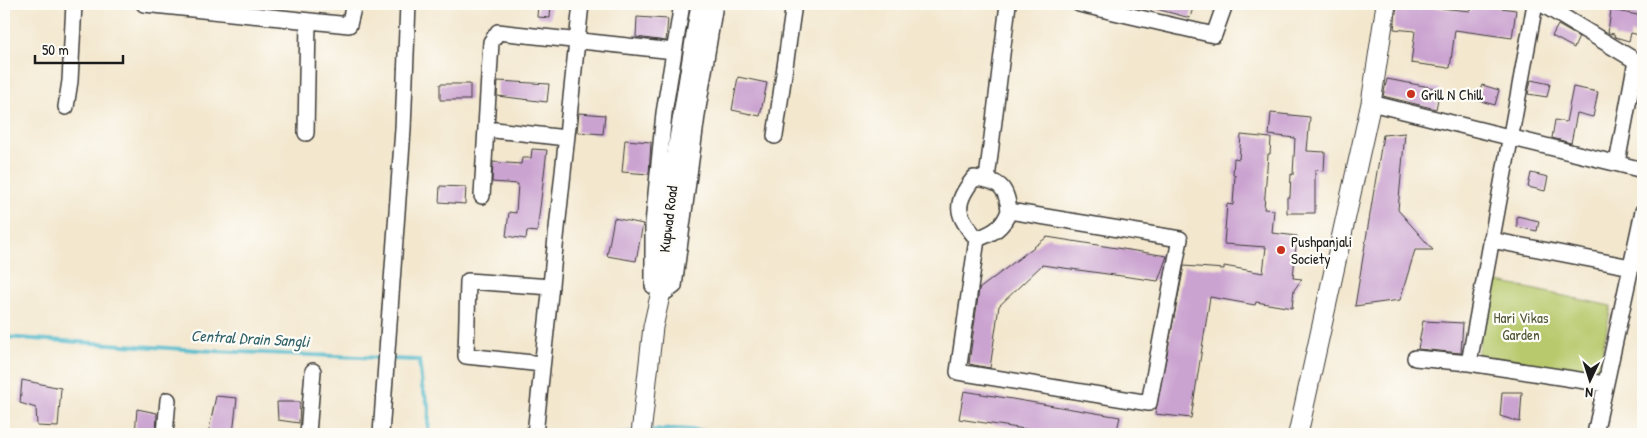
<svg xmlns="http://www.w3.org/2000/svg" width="1647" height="438" viewBox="0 0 1647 438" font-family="'Patrick Hand',sans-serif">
	<rect width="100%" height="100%" fill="#fdfcf7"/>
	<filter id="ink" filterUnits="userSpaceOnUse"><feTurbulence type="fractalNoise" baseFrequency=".02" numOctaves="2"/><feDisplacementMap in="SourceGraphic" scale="10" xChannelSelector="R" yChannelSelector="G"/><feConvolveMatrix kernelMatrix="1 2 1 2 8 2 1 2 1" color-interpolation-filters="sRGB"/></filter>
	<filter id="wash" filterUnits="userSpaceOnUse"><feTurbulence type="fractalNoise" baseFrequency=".0096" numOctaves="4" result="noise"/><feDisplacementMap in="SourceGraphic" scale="20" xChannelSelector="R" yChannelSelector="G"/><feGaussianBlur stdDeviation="1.12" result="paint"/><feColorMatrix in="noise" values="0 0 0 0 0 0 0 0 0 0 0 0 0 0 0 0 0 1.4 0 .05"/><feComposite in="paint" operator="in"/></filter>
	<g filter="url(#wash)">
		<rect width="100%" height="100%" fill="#f3e7ce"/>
		<path fill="#b7c96c" stroke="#6a7244" d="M1489,280L1611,306L1598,375L1477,357Z"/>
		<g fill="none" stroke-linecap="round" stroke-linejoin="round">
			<path stroke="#4cb7c9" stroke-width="4" d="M4,337L213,351L383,358
				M390,359L419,360L422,387L429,407L428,434
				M648,431L674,429L760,434
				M615,434L636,432"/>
		</g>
		<g id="blocks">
			<path fill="#caa3d0" d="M538,4H551L550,18L537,17Z
				M1149,4H1194L1190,18L1149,7Z
				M1397,4L1471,11L1472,4L1516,10L1512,38L1455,30L1450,68L1411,63L1415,31L1394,29Z
				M1611,10L1643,16V36L1631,33L1629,41L1615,37L1614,34L1608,33Z
				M637,17L668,19L666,41L636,37Z
				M1558,25L1579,37L1574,48L1552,36Z
				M738,77L767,83L760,116L732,110Z
				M1387,79L1440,89L1436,109L1383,96Z
				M1531,80L1550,84L1547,97L1528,94Z
				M498,81L549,84L547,102L497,96Z
				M440,84H470V100H440Z
				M1482,85L1499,90L1495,105L1477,100Z
				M1573,87L1598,92L1593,117L1577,113L1571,143L1552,138L1555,120L1566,122Z
				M579,113L605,115L603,134L577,132Z
				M1271,113L1310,117L1307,151L1325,152L1324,171L1315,170V213H1287V197H1290L1291,174L1293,175L1295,138L1269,135Z
				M1405,133L1398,210L1433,250H1415L1400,300L1355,306L1383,135Z
				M1241,135L1271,138L1270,154H1268L1264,209L1274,210L1272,233L1297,236L1293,278L1302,279L1294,290L1292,308L1256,302L1255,305L1210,297L1191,418L1155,414L1184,266L1224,269V266L1263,273L1266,247L1224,244L1227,204L1233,205L1235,175H1233L1234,158L1239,159Z
				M625,140L651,142L649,174L622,172Z
				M532,149L547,150L537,232L527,231L526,239L506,236L509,212L516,213L518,184L492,182L493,162L521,164L522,158H531Z
				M1531,173L1548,177L1545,191L1528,187Z
				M440,186L466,187L465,204L439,202Z
				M1517,216L1539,221L1537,231L1517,227Z
				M614,218L643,224L636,261L607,256Z
				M1047,237L1167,256L1158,281L1042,265L999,306L990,368L969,364L979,289Z
				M1423,321L1463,323L1461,353L1418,349Z
				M22,380L61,388L58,427L37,426L36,408L20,403Z
				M964,391L1120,417L1116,434H1057L959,419Z
				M1502,392H1522L1520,422L1500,416Z
				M216,396L237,398L233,434H208Z
				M277,402H300L299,423L278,420Z
				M137,409L157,413L156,434H135Z"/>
		</g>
	</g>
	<g filter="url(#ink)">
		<use href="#blocks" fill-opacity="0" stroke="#3c3a37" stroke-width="1"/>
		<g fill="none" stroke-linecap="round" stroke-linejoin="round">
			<defs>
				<path id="minor" d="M144,4L349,25L354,4
					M1079,4L1214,35L1225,4
					M1535,4L1469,363L1605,384
					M1542,4L1636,61
					M1371,103L1643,170
					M66,107L70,81L74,4
					M486,129L566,138
					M306,133L308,21
					M775,136L794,4
					M1617,163L1636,61L1643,63
					M974,178C998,180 1007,186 1009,211L1180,239L1149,403L958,372L977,239C956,214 953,205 974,178Z
					M987,179L1008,4
					M482,196L491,42L498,32L674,51
					M977,239C993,233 1003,228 1009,211
					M1491,240L1631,267
					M653,286V224L664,113L682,4
					M660,296L674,286L698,108L715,4
					M1415,358L1469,363
					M542,364L466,356L468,281L551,287
					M165,434L168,400
					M308,434L313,371
					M381,434L403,129L408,4
					M535,434L581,4
					M1595,434L1643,211"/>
				<path id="major" d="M641,434L653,327L660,296L666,220L701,4
					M1298,434L1371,103L1386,4"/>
			</defs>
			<use href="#minor" stroke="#3c3a37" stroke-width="18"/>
			<use href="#major" stroke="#3c3a37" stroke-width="21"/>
			<use href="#minor" stroke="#fff" stroke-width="15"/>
			<use href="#major" stroke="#fff" stroke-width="19"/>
		</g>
	</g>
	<g fill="#c8321e" stroke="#fdfcf7" stroke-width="2">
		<circle cx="1411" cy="94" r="5"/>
		<circle cx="1281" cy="250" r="5"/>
	</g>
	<g text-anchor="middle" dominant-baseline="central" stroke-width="4.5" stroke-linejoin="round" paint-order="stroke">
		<g font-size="15" fill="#1c1c1c" stroke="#fdfcf7" text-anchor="start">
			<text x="1421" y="94">Grill N Chill</text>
			<text x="1291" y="241">Pushpanjali<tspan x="1291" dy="17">Society</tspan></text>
		</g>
		<g font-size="15" fill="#1c1c1c" stroke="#fdfcf7">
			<text transform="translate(668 219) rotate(-83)">Kupwad Road</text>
		</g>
		<g font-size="15" fill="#525938" stroke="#fdfcf7">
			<text x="1521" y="317">Hari Vikas<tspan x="1521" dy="17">Garden</tspan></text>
		</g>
		<g font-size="16" font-style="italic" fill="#32626a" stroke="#fdfcf7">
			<text transform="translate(250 338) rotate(3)">Central Drain Sangli</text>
		</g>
	</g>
	<rect width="1647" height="438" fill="none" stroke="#fdfcf7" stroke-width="20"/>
	<g transform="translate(1590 380) rotate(184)" stroke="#fdfcf7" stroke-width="4" paint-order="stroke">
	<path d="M0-4L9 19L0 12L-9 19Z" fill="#1c1c1c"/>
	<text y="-8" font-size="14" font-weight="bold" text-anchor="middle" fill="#1c1c1c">N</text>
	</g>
	<path d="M35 55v8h88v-8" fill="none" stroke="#1c1c1c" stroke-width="2.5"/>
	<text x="42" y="55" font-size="15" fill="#1c1c1c" stroke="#fdfcf7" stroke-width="4" paint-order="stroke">50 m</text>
</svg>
